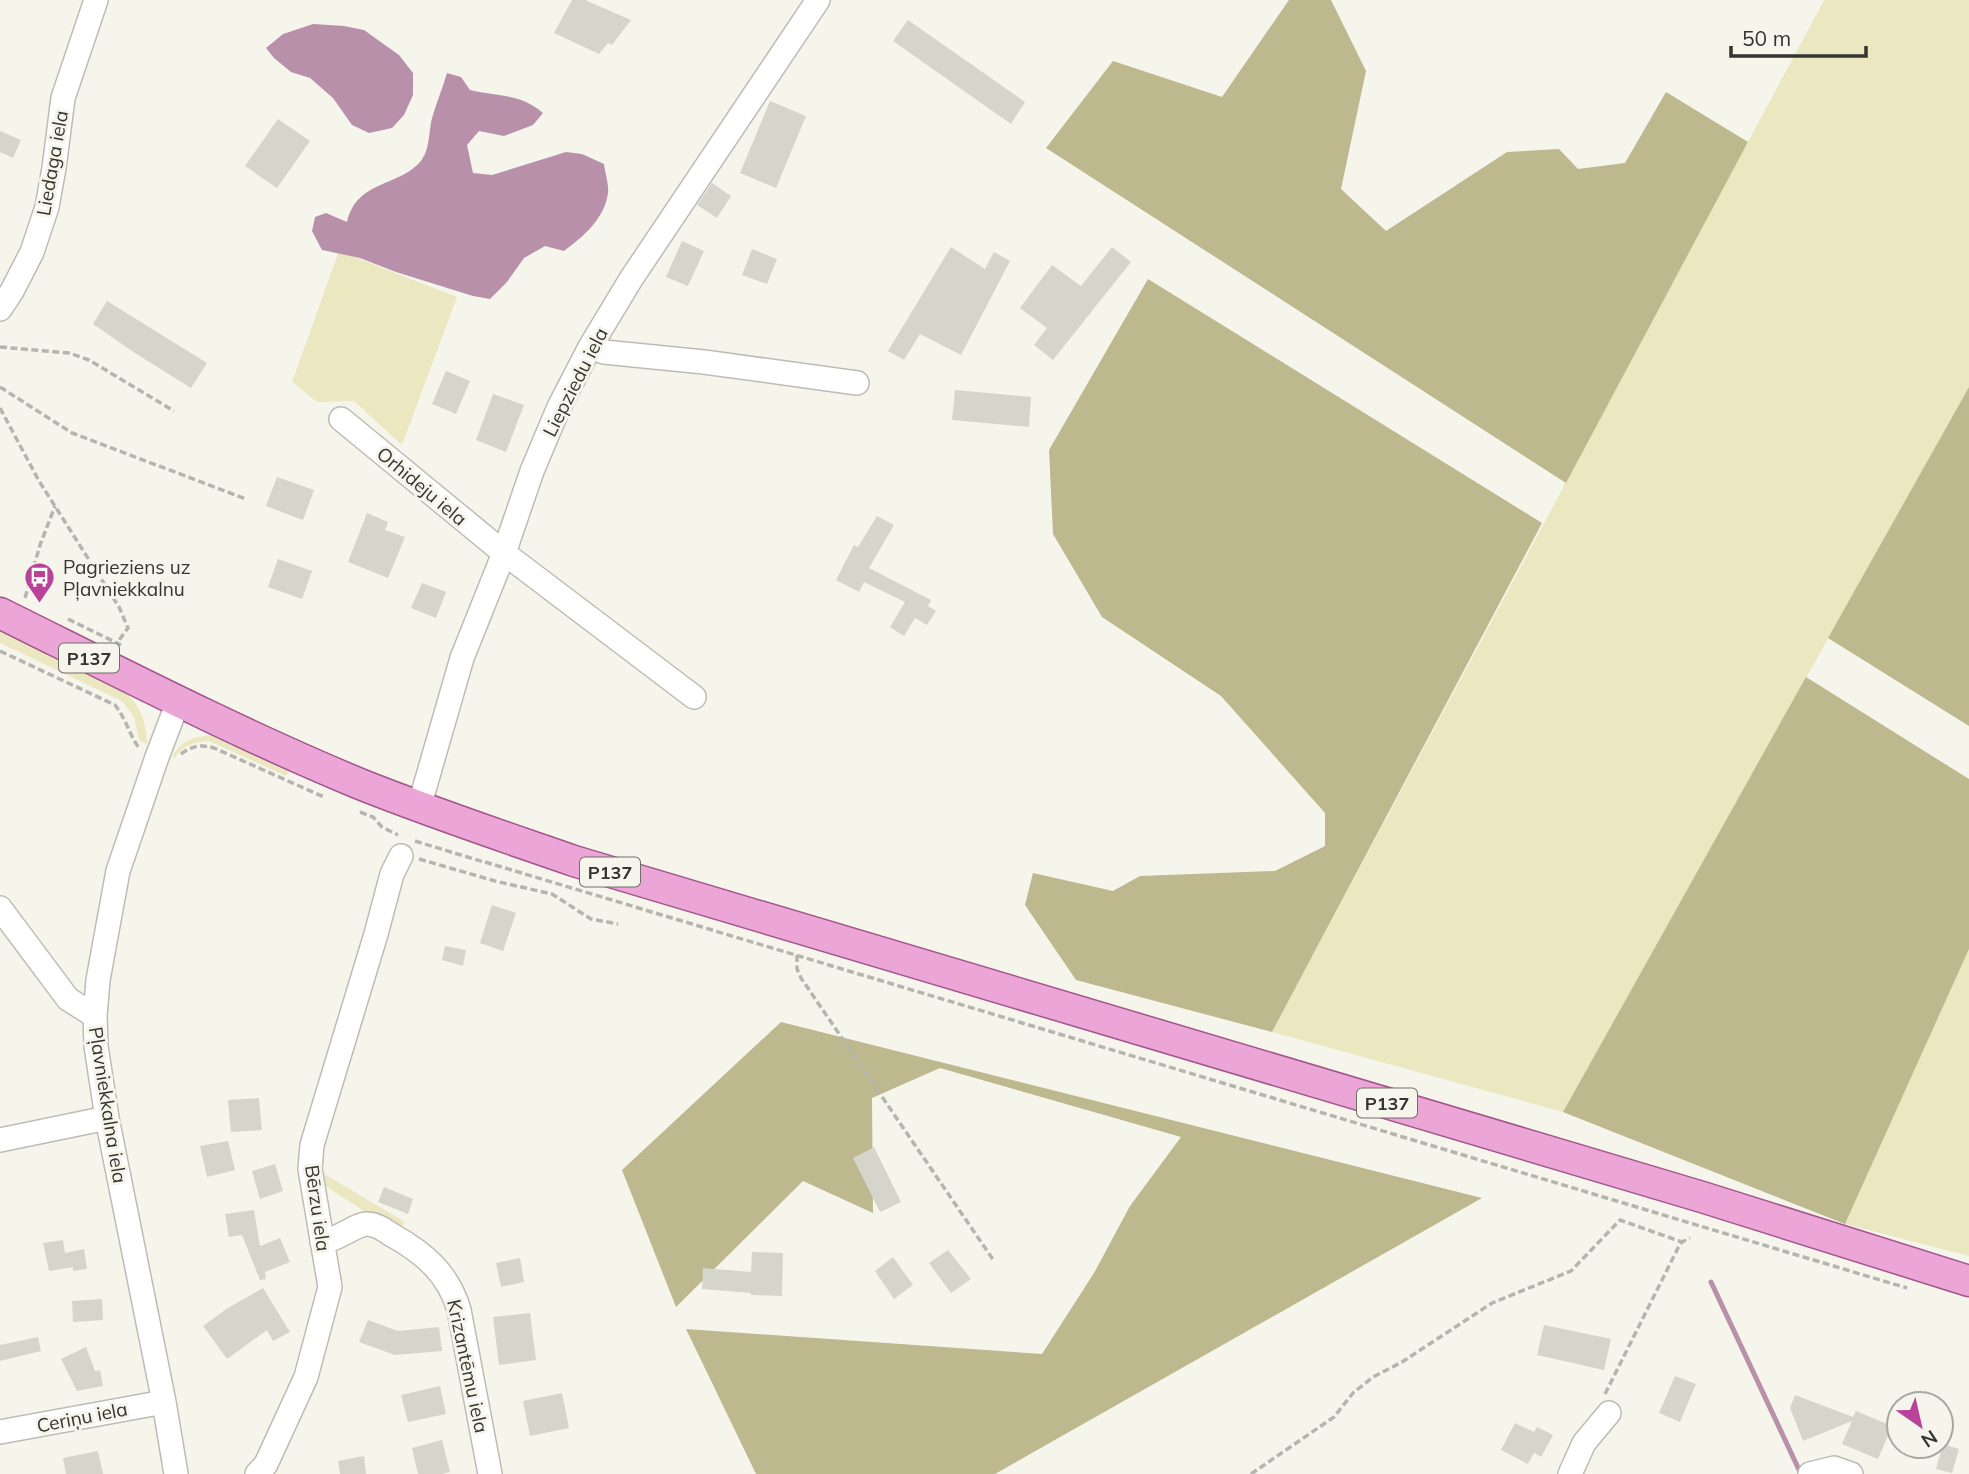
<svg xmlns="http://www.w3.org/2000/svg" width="1969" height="1474" viewBox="0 0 1969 1474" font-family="Mulish,sans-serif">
	<rect width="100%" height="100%" fill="#f6f5ec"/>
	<path fill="#ebe7c1" d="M1824,0H1969V387L1563,1112L1272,1032Z
		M339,251L457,297L402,445L354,401L317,402L292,382Z
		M0,630L123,691C141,705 146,721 147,744L139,740L134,717L122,701L0,643Z
		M211,735L290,770L286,776L209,741C195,742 182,745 175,758L172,757C181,740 194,737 211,735Z
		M1969,949V1256L1845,1224Z
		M321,1172L405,1222L399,1232L370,1215L321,1183Z"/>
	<path fill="#bdb88d" d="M1289,0H1331L1366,71L1341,189L1386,231L1507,152L1559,149L1578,169L1625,163L1666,92L1748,142L1566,483L1046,148L1113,61L1222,97Z
		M1148,279L1542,523L1272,1032L1076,980L1025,905L1033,873L1113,891L1140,876L1275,871L1325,846V813L1221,696L1102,617L1053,534L1049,450Z
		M1969,387V726L1828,638Z
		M1806,677L1969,779V949L1845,1224L1563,1112Z
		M781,1022L1482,1198L995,1474H756L686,1329L1042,1354L1094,1273L1130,1206L1181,1137L940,1068L872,1098L873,1213L803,1181L676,1307L622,1170Z"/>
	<path fill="#b890aa" d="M313,24L344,26L364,30L399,55L413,73V95L404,115L392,128L369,133L352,125L333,98L310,78L291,72L274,58L266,48L283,34Z
		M447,73L461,77L470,90C499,97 520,93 543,113L533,125L504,136L479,131L467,145L473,173L492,175L566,152L582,154L604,164C605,173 609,184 608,193C605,218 583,237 564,251L545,246L524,258L507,282L490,299L473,296L396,272L360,258L322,250L312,231L315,217L326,213L347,222C357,180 398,187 420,162C431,150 428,129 433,115C437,101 443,87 447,73Z"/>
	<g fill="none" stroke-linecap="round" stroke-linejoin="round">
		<path stroke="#b890aa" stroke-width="5" d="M1711,1282L1801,1474"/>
	</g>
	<path fill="#d5d5cc" d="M572,0H585L631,20L612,45L608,43L599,54L554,33Z
		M908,20L1025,102L1011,124L893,41Z
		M770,101L806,116L776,188L740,173Z
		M278,119L310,141L277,188L245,166Z
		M0,131L21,140L13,158L0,152Z
		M712,183L731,196L717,218L697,205Z
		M682,241L704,251L688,286L666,277Z
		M951,247L985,269L994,252L1010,261L961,355L920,334L904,360L888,351Z
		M1112,247L1131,262L1053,360L1034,345L1047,328L1020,308L1052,265L1081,286Z
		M752,249L777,259L767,284L742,275Z
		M107,301L207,363L191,388L135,353L93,324Z
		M446,371L470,381L456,414L432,404Z
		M955,390L1031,397L1029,427L952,420Z
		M493,394L524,405L506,452L476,440Z
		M277,477L314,490L303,520L266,506Z
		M367,513L388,522L385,530L405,537L388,578L348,562Z
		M877,516L894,525L869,568L931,600L928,606L936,611L927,625L915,618L904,636L890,627L905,602L864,582L859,592L836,580L854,545L858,547Z
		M278,559L312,571L302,599L268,587Z
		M422,583L446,592L436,618L411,608Z
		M492,905L516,913L503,951L480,943Z
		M445,946L466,950L463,966L442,960Z
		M259,1098L262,1130L231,1132L228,1100Z
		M228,1141L235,1170L207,1177L200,1146Z
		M874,1147L901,1202L880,1212L853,1158Z
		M275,1164L283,1191L260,1199L252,1171Z
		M384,1187L413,1199L408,1214L378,1202Z
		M254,1210L260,1246L280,1238L290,1262L265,1272L266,1279L260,1280L242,1235L229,1237L225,1214Z
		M63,1240L65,1253L84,1249L87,1269L73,1271V1267L49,1271L43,1243Z
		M948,1250L971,1279L951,1293L929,1263Z
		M752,1252L783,1253L782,1296L751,1295V1293L702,1289L703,1268L751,1272Z
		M893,1257L913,1285L894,1299L875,1271Z
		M520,1258L524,1282L501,1287L496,1263Z
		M263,1288L290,1332L273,1341L267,1330L227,1359L203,1326L228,1308Z
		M102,1299L103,1320L73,1322L72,1301Z
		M530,1313L536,1360L499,1365L493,1317Z
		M368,1320L398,1331L439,1327L442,1351L395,1355L359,1342Z
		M1544,1325L1611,1339L1604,1370L1537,1355Z
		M38,1337L41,1351L0,1361V1345Z
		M86,1347L95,1371L100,1370L103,1386L77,1391L61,1359Z
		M1675,1376L1696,1384L1680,1422L1659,1413Z
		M440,1386L446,1414L408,1422L401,1395Z
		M562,1393L569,1428L530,1436L523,1401Z
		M1795,1395L1853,1417L1856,1411L1892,1426L1878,1459L1842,1444L1852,1421L1803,1441L1790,1408Z
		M1515,1423L1534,1432L1537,1427L1553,1435L1541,1457L1534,1453L1528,1464L1501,1450Z
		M442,1440L450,1472L442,1474H418L412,1448Z
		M1943,1444L1959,1449L1952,1473L1936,1469Z
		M98,1451L103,1474H66L63,1458Z
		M364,1456L366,1474H340L338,1461Z"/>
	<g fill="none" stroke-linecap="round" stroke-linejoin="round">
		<defs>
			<path id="minor" d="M0,309L12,291L32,252L47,207L54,168L63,98L96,0
				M590,347L604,352L704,362L857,383
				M341,419L504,553L694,697
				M419,807L462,658L504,553L532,471L559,407L590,347L631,279L818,0
				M0,908L68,999L95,1016
				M0,1140L107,1118
				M322,1242C338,1240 356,1224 367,1224C377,1224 384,1230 392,1235C424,1253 448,1273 459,1310L490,1474
				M0,1432L164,1402
				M176,1474L164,1402L107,1118L96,1046L95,1016L98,980L118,871L157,757L178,702
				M257,1474L266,1464L306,1377L330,1287L310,1169L312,1145L376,934L392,874L401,856
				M1570,1474L1584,1443L1609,1413
				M1810,1474L1834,1468L1851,1474"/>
			<path id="major" d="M0,613C119,672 237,733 360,784C430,812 502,836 574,861L1702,1197L1969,1281"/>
		</defs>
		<use href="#minor" stroke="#bdbcb4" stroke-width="26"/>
		<use href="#major" stroke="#a2568a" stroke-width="33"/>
		<path stroke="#b5b5ad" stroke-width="3.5" stroke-dasharray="7 3.5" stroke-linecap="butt" d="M0,347L69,353L89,360L174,411
			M0,387L72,433L246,499
			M0,408L39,481L119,607L128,628L117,643
			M25,598L40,545L55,506
			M68,619L121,645
			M0,651L115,705C126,719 129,734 139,748
			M181,754C192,746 200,744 214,748L324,797
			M360,812L373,817L382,827L398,835
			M415,841L484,862
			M419,859L495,881L552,894L591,919L618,924
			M485,862L1907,1288
			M797,955V969L801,978L994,1261
			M1605,1394L1679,1246L1682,1242L1690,1238
			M1251,1474L1334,1417L1353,1393L1373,1377L1402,1362L1492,1303L1571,1271L1620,1220L1682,1242"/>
		<use href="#minor" stroke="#fff" stroke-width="23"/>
		<use href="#major" stroke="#eba5d6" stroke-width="30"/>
	</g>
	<defs>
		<symbol id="bus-pin" viewBox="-11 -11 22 30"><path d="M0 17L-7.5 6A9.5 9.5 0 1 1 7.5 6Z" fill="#b94399" stroke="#f6f5ec"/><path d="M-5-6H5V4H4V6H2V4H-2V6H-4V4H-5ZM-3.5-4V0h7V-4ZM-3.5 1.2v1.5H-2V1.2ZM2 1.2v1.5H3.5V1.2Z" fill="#fff"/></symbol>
	</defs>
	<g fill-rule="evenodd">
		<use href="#bus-pin" x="22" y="560" width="35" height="47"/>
	</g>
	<g text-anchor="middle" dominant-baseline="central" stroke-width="6" stroke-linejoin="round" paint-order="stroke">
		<g fill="#f6f5ec" stroke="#6e6e68" stroke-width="2">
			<rect x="59" y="643.5" width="60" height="29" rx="5"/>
			<rect x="580" y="857.5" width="60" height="29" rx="5"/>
			<rect x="1357" y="1088.5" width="60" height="29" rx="5"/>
		</g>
		<g font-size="18" font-weight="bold" fill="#343430">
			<text x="89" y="658">P137</text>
			<text x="610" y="872">P137</text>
			<text x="1387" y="1103">P137</text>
		</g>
		<g font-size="19" fill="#343430" stroke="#f6f5ec">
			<text transform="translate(52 163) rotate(-80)">Liedaga iela</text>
			<text transform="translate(575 382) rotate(-63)">Liepziedu iela</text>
			<text transform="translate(422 486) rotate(40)">Orhideju iela</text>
			<text transform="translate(108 1105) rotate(81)">Pļavniekkalna iela</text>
			<text transform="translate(318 1208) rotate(82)">Bērzu iela</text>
			<text transform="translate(468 1366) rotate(78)">Krizantēmu iela</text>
			<text transform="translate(82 1417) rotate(-11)">Ceriņu iela</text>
		</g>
		<g font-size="19" fill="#343430" stroke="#f6f5ec" text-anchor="start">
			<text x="63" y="567">Pagrieziens uz<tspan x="63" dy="22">Pļavniekkalnu</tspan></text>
		</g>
	</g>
	<g transform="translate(1920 1425) rotate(146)"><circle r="33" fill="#f6f5ec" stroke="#a8a8a1" stroke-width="2"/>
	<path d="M0-5L12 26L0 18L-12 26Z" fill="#b94399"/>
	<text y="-10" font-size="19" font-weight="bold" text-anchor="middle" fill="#343430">N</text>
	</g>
	<path d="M1731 46v10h135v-10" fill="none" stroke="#343430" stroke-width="3.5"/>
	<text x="1742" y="46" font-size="21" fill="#343430" stroke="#f6f5ec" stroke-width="5" paint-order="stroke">50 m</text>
</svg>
